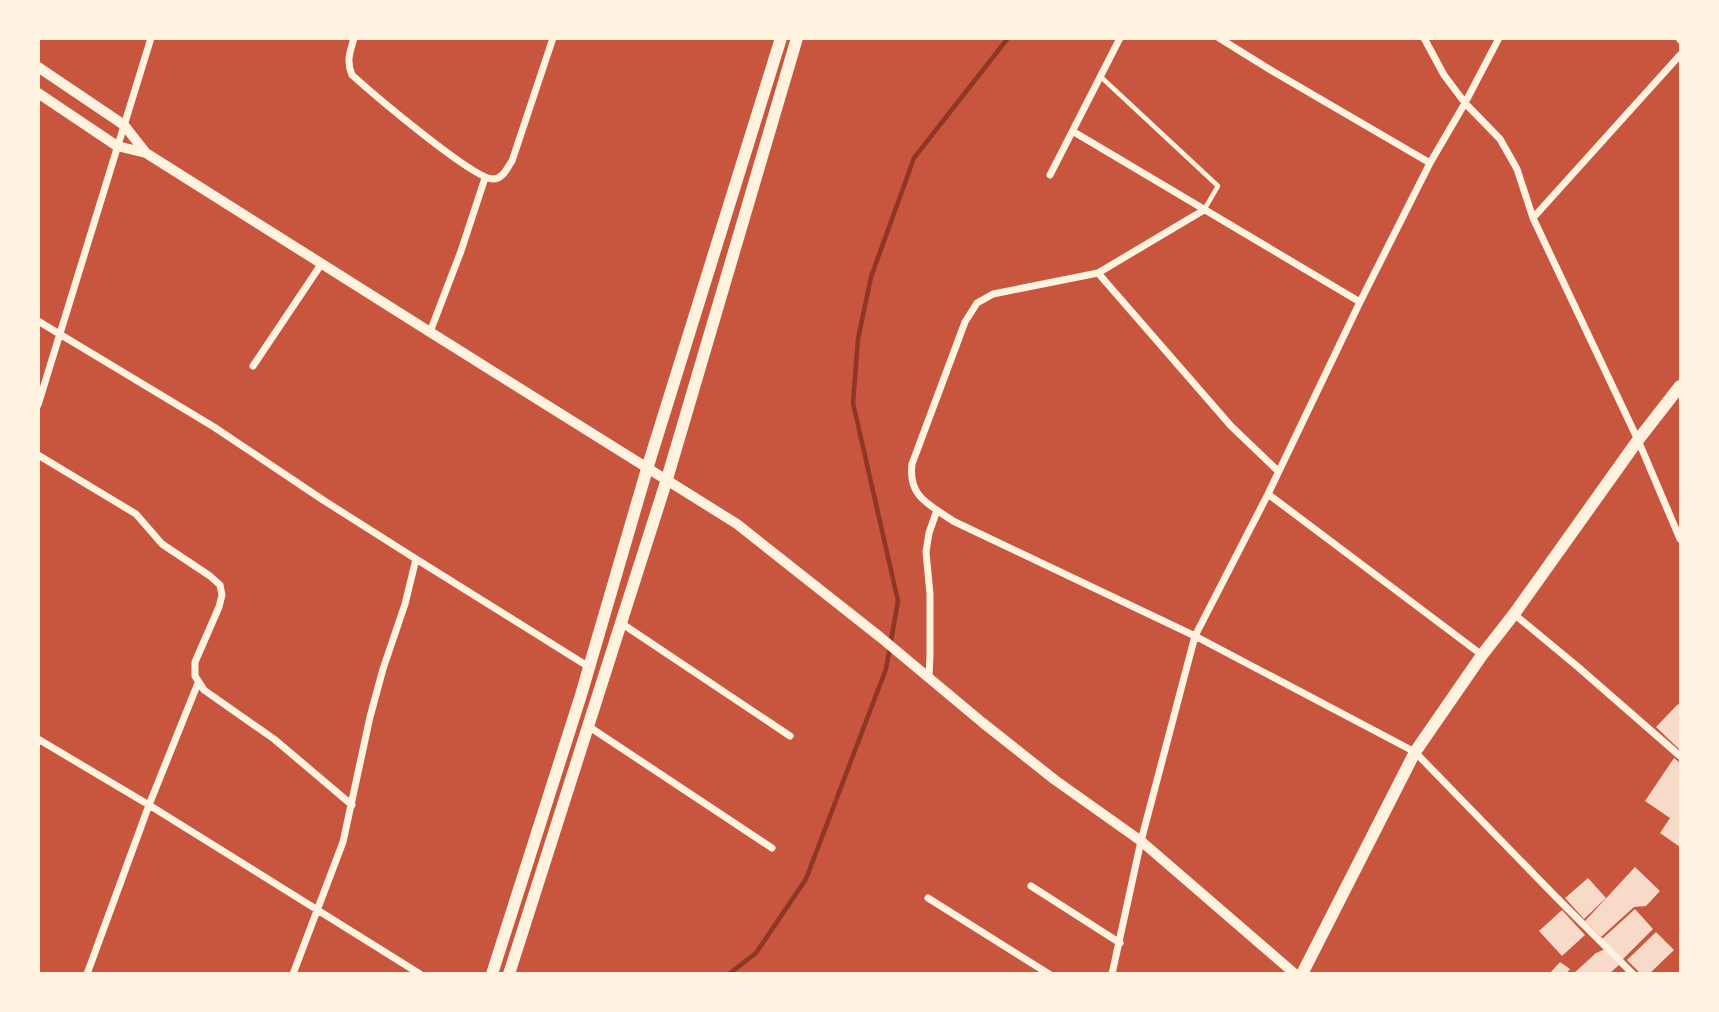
<svg xmlns="http://www.w3.org/2000/svg" width="1719" height="1012" viewBox="0 0 1719 1012" font-family="'Source Serif 4',serif">
	<rect width="100%" height="100%" fill="#c8553d"/>
	<g fill="none" stroke-linecap="round" stroke-linejoin="round">
		<path stroke="#8f3625" stroke-width="4.5" d="M729,974L756,953L806,879L886,669L898,601L853,403L858,339L871,277L914,158L1008,38"/>
	</g>
	<path fill="#f7dbc8" d="M1678,704L1680,706V750L1656,727Z
		M1674,758L1680,763V847L1660,833L1670,818L1645,801Z
		M1635,867L1660,891L1646,906L1634,907L1601,937L1585,921Z
		M1588,878L1606,898L1584,919L1565,898Z
		M1635,909L1653,929L1622,960L1602,939Z
		M1562,910L1585,935L1562,956L1539,931Z
		M1656,932L1674,950L1649,974H1641L1627,960Z
		M1605,949L1619,965L1609,974H1573L1596,953Z
		M1560,962L1570,969L1566,974H1549Z"/>
	<g fill="none" stroke-linecap="round" stroke-linejoin="round">
		<path stroke="#fff3e0" stroke-width="4.5" d="M1101,77L1218,186L1204,210"/>
		<path stroke="#fff3e0" stroke-width="7" d="M354,38C350,52 346,61 352,75C372,93 473,179 493,179C503,179 507,168 512,161L553,38
			M1219,38L1274,72L1430,163
			M1424,38L1444,75L1465,103L1500,139L1517,169L1533,218L1638,440L1680,539
			M1679,38L1680,40
			M1074,132L1360,302
			M1050,175L1120,38
			M1204,210L1098,273L993,294L977,303L965,322L912,464C908,497 929,504 953,521L1195,636L1415,752L1554,895L1633,974
			M1533,218L1680,55
			M1098,273L1231,426L1278,471
			M38,321L214,427L323,500L416,559L405,604L383,669L370,717L343,842L293,974
			M430,332L461,251L485,178
			M253,366L322,263
			M38,405L151,38
			M38,455L136,514L162,544L210,576L220,585L222,595L219,607L195,662V676L204,690L274,739L352,805
			M1268,494L1482,655
			M416,559L589,667
			M1514,614L1578,667L1680,756
			M621,623L790,736
			M929,677L930,656V594L926,552L929,533L937,510
			M588,726L772,848
			M38,739L149,805L420,974
			M1031,886L1120,943
			M928,898L1049,974
			M87,974L149,805L198,683
			M1112,974L1141,841L1195,636L1268,494L1360,302L1430,163L1465,103L1499,38"/>
		<path stroke="#fff3e0" stroke-width="10" d="M38,67L124,125L146,153L430,332L737,524L880,637L983,723L1055,780L1141,841L1295,974
			M38,93L117,146L146,153"/>
		<path stroke="#fff3e0" stroke-width="12" d="M492,974L581,695L647,469L781,38
			M509,974L667,479L797,38
			M1302,974L1415,752L1482,655L1514,614L1638,440L1680,386"/>
	</g>
	<rect width="1719" height="1012" fill="none" stroke="#fff3e0" stroke-width="80"/>
</svg>
